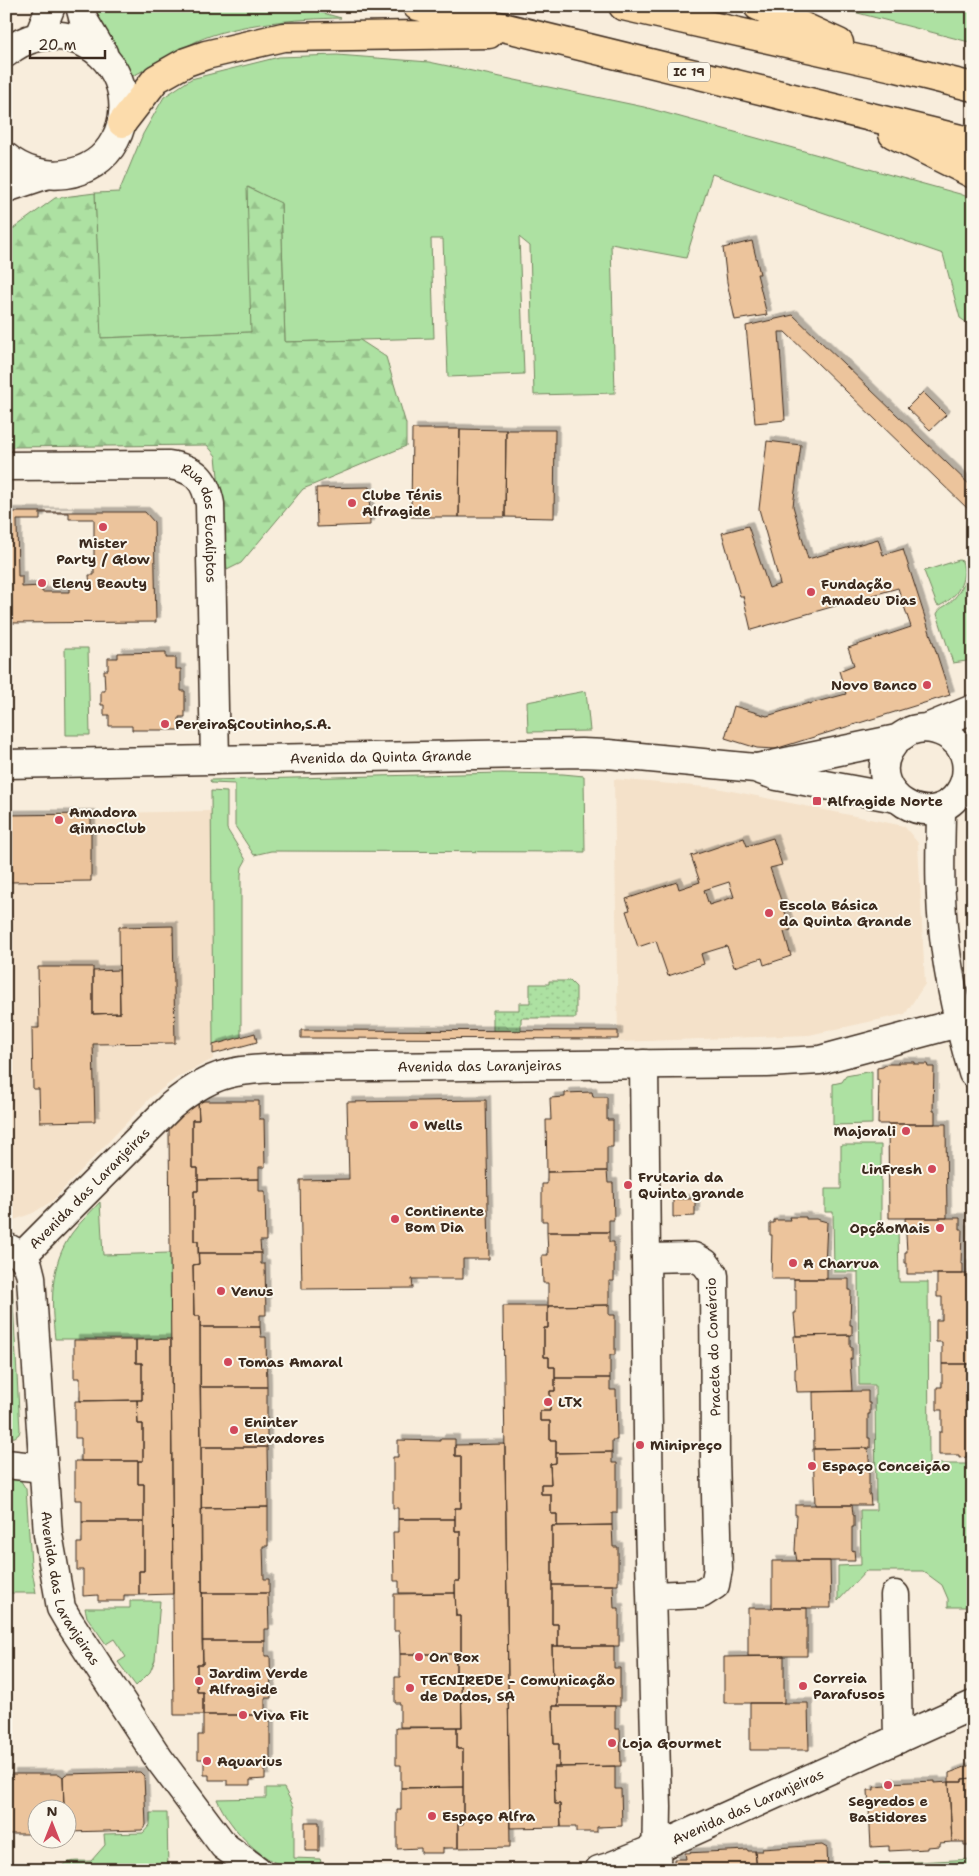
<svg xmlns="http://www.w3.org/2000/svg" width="979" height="1876" viewBox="0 0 979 1876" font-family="'Shantell Sans',sans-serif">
	<defs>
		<pattern id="forest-firs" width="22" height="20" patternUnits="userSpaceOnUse" patternTransform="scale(1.25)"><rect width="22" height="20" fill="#ade1a2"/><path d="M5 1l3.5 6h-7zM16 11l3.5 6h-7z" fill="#96c18b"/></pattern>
		<pattern id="park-dots" width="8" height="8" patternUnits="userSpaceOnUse" patternTransform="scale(1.25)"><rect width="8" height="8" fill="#ade1a2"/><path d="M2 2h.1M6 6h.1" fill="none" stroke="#96c18b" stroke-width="1.8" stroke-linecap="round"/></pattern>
		<filter id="shadow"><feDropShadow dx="4.5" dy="-4.5" stdDeviation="0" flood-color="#0004"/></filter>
	</defs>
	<rect width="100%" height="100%" fill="#f8eddc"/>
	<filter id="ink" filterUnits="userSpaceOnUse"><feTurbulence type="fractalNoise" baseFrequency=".02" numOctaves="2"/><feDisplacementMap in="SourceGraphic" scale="10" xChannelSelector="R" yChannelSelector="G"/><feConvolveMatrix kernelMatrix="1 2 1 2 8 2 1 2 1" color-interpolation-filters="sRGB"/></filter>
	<g filter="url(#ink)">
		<path fill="#f4e1c9" d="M614,779L717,788L904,826L918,843L925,984L905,1014L809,1035L618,1042Z
			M211,811L213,1059L178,1077L151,1097L52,1201L33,1213L6,1223V815Z"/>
		<path fill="#ade1a2" stroke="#748660" d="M92,6H298L341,18C298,19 237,23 197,41C175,52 154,65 133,76L110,40Z
			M837,6H973V43L850,11Z
			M337,55L429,62L644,107L960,194L973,199V327L960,318L943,254L712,174L686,258L611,244L615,393L534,395L530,246L519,237L524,374L448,377L443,239H431L434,338L285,342L281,204L248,187L252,332L100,338L95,193L119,192L143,134L164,97L191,79L279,57Z
			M973,559V660L953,663L937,614C940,608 942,608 948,604C960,595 970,576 966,561Z
			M959,560L962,561C968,580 957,598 939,606L937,605L924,571Z
			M65,648H88L90,735H66Z
			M586,691L590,731L528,732L527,702Z
			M502,773L563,774L584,776L585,852L271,851L254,855L235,826V784L211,783L210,780Z
			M211,791L227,792V829L246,860L242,867L241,875V1038L213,1045Z
			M872,1071V1124L833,1125V1084L842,1082L846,1076Z
			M841,1145H881V1226L898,1227L899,1282H928L929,1464H973V1603L969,1607H948V1599L942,1585L923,1571H866L838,1601V1566L861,1565L860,1510H876L875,1385H859L858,1272H834L833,1212H825V1189H841Z
			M100,1202L103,1255L170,1253L171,1339H55C51,1303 49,1265 72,1233C80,1222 91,1212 100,1202Z
			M6,1279L12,1289L13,1302L20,1430L19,1434L15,1437L6,1438Z
			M6,1477L19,1478L26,1489L31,1564L36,1593H6Z
			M130,1601H160L155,1660L150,1672L136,1686L118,1662L126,1657L114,1639L106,1644L87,1617L85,1608H130Z
			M266,1788H284L294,1807V1858L320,1859L321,1862C316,1868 308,1869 300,1869C266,1869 229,1828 217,1799L266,1798Z
			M150,1813H167L168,1870H59C65,1858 80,1862 91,1861L105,1845L104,1834L143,1833L150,1825Z
			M973,1859V1870H879V1864Z"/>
		<path fill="url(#forest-firs)" stroke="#748660" d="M247,187L281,203L285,342L360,340L386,357L406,424V446L303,489L241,563L227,570L216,456L207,445L6,447V234L55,198L95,193L101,338L251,332Z"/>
		<path fill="url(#park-dots)" stroke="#748660" d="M549,981H570L576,987V1018H521V1031H493V1010H519V1003H530V984H549Z"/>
		<path fill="#ecc49c" stroke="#3b2a1e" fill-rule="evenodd" filter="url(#shadow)" d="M752,241L760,274H757L767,315L735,320L727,282L723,248Z
			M793,315L973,488V505L969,510L785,332H779L785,420L755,423L746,326Z
			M923,392L946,415L930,430L907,408Z
			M412,429H460L459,517H411Z
			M460,429L506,430L505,517H459Z
			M506,430H555L554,518L505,517Z
			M767,441L801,445L793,506L808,559L878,539L883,555L903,549L950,695L775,749L757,748L725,738L734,706L767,716L809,703V704L846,694L839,671L854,665L848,648L911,627L898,588L751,630L743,596H740L722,533L748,526L769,588L780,584L759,509Z
			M369,487L370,525L317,527L316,488Z
			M6,512H145L154,522L156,622L6,623Z
			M40,513H69V519H94V575H89L90,586L70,587V592H42V586L22,587V576H18L17,520H40Z
			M166,652V658H176V669H181V691H185V717H179V730H132V726H109V715H104V705H101V691H105L104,670H108V658H118V653Z
			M91,814V881L6,882V815Z
			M744,838L747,846L773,838L782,865L770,868L791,930L784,932L791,956L764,965L762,958L734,967L727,946L701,954L704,964L668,976L656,941L638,947L626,911L630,910L626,899L677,882L679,889L700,882L691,856ZM729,882L734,897L709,905L704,890Z
			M173,926L175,1043L93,1044L95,1121L40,1122L39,1089H33L32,1028H39L38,967H93V1014L120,1013L119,927Z
			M119,970L120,1013L93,1014V971Z
			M301,1030L618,1031V1039L301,1038Z
			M255,1033L257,1042L213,1054V1045Z
			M898,1062H914V1064H927L928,1067H934L933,1111H935V1124H878L879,1080H877V1068L883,1067L887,1064H898Z
			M592,1092L593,1097H607V1120H613V1147H607V1171L547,1172L546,1120H551L550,1098L565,1097V1093Z
			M486,1100L489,1259H463V1279H412L413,1288L302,1289L300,1180L349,1179L347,1102Z
			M198,1101H259V1119H264L265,1167H259V1179L198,1180V1168H192V1120H199Z
			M198,1101L199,1120H192V1168H198V1191H194V1241H198L199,1264L193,1265L194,1316H200V1327L203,1664H197V1692H203V1715H174L169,1128Z
			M888,1124H946L947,1218H889Z
			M607,1171L608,1183H613L614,1220H609V1232H547V1221H542V1184H547V1172Z
			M259,1179V1191H265L266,1241H260L261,1253H198V1241H194V1191H198V1180Z
			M673,1199H695V1216L673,1217Z
			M789,1217H806V1219H816L827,1222L825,1267H827V1279H771L772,1235H770V1223H774V1220H790Z
			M905,1218H960V1229H962L961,1264H963V1274H907V1263H905V1252H907Z
			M547,1232H609V1242H614V1281H609V1305L548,1306V1283H543L542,1255H548Z
			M198,1253H261V1264H265L266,1315H260V1327H200V1316H194L193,1265L199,1264Z
			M937,1274H973V1364H942V1342H936V1320H942V1297H937Z
			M794,1279H849V1290H851L850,1325H852V1335L796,1336L794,1313H796V1289H794Z
			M609,1305V1315H615V1355H610V1378H555V1367H549V1357H544V1328H548V1306Z
			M503,1306H548V1328H544V1357H549V1367H555V1391H550V1411H540V1421H550V1440H556V1463L550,1464L551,1484H541V1494H551V1514H557V1526H552V1624H558V1646H552L553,1684H558V1706H553L554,1744H559V1767H554L555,1804H560L561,1827L510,1828Z
			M200,1327H260L261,1337H266L267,1387H200Z
			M850,1335V1347H852V1359H850L852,1391L797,1392L796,1380H795V1369H796L794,1336Z
			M171,1339L173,1594L139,1595V1571H144V1484H138V1461H143V1424H138L137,1400H142V1363H136V1340Z
			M74,1340H136V1363H142V1400L80,1401V1378H74Z
			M942,1364H973V1455H967V1457L959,1458V1455H939V1432H942V1410H937V1387H942Z
			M555,1378H610V1390H616L617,1440H612V1452L556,1453V1440H550V1421H540V1411H550V1391H555Z
			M200,1387H267V1447H201Z
			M868,1391V1403H870V1414H868V1438H870V1448L814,1449L813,1392Z
			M137,1400L138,1424H143V1461H81V1438H75V1401Z
			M440,1439H455V1456H461V1508H455V1519H398V1508H393V1457H398V1440L440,1441Z
			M505,1444L510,1847L458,1848V1824H463V1749H457V1727H462L461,1677H456V1654H461V1616H456L455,1581H460V1531H455V1508H461V1456H455V1445Z
			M201,1447H267L268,1507L201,1508Z
			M868,1448L870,1470H869V1494H870L871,1505H815L813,1449Z
			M612,1452V1463H617V1513H612V1525L557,1526V1514H551V1494H541V1484H551L550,1464L556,1463V1453Z
			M75,1461H138V1484H144V1522H82V1500H75Z
			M795,1505H852L853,1515H854V1527H852V1551L854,1550L855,1561H797L795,1550L797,1515H795Z
			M268,1507V1546H263L264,1579H269V1593H202L201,1508Z
			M398,1519H455V1531H460V1581H455V1593H399V1581H394L393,1532H398Z
			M82,1522H144V1571H139V1595H124V1601H98V1595L83,1596V1570H77V1543H82Z
			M612,1525L613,1547H618V1585H552V1526Z
			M772,1561H830L831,1608H772Z
			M552,1585H613L614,1608H619V1646H558V1624H552Z
			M202,1593H268L269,1629H265V1641H202Z
			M455,1593L456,1616H461V1654H400L399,1631H394V1594Z
			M748,1608H807V1656H748Z
			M202,1641H265V1656H270L271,1698H265V1715H203V1692H197V1664H203Z
			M552,1646H614V1668H620V1706H558V1684H553Z
			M400,1654H456V1677H461L462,1727H400V1703H395V1677H400Z
			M784,1656V1703H724V1657Z
			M750,1703H808L809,1750H750Z
			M553,1706H615V1729H620L621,1766L559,1767V1744H554Z
			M203,1715H270V1764H265V1779L250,1780V1785H227V1780H209V1775H204V1759H198V1735H203Z
			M457,1727V1749H463V1787L401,1788V1765H396V1728Z
			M973,1764V1778L962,1779V1782H949V1773Z
			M615,1766V1789H621L622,1826L597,1827V1832H576V1827H561L560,1804H555L554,1767Z
			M140,1772L144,1776L146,1825L142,1830L68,1832V1808H64L63,1777L66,1774Z
			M11,1774H59L63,1777L64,1808H38V1834H6V1779H11Z
			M973,1778V1845H964V1842H952L949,1782H962V1779Z
			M935,1781V1783L949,1782L952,1842L940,1843V1846L927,1847V1849L889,1851V1846L871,1847L868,1790H874V1787L887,1786V1783Z
			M463,1787V1824H458V1848H443V1853H421V1848L397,1849V1810H401V1788Z
			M305,1822H319V1851H305Z
			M822,1845L827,1848L828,1870H757L755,1851H762V1849Z
			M748,1850V1851H755L757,1870H674V1859H686L685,1853Z"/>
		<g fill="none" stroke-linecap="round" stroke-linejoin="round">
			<defs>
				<g id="minor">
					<path id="s1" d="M6,466L169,465C195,469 205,478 210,504L215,760"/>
					<path d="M644,1064L646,1258"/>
					<path id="s2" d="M22,1256L28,1265L31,1277L48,1534L59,1596L61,1608L68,1620L159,1759L224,1846L257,1870"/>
					<path d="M6,1464L43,1468"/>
					<path d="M895,1595L898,1739"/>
					<path d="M652,1596L701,1594L715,1585L718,1569L715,1457L714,1275L705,1263L694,1257L646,1258L649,1522L657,1807L656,1870"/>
					<path id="s3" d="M599,1870L609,1867L656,1848L973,1705"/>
				</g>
				<g id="tertiary">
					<path d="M80,6L84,21L103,53"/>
					<path d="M39,36L51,6"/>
					<path d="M6,53C25,37 50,31 74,39C116,52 136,101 115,140C94,180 39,185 6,157"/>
					<path d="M6,188L45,175"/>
					<path d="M927,728L973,709"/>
					<path id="s4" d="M6,764L581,753L608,754L755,768L777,776L896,798"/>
					<path d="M757,768L897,739C901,737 906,733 910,731C933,722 962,737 966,761C968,773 966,783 959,793C930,834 867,794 888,752C891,747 894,743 897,739"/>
					<path d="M941,808C941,837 939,867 941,896C943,956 956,1015 973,1073"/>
					<path id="s5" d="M6,1247L22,1256L171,1106C190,1090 211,1076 236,1072C250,1069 265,1069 280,1068L767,1063L820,1060L958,1023"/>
				</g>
				<path id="trunk" d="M417,6L973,142
					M623,6L893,67L973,87
					M758,6L839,43
					M122,123L156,79L186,62L206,55L283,37L489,34
					M893,134L973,174"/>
			</defs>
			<use href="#minor" stroke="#3b2a1e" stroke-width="31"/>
			<use href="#tertiary" stroke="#3b2a1e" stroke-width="31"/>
			<use href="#trunk" stroke="#3b2a1e" stroke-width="31"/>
			<use href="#minor" stroke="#fbf7ec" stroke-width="28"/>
			<use href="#tertiary" stroke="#fbf7ec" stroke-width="28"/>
			<use href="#trunk" stroke="#fcdcac" stroke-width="28"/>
		</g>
	</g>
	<g fill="#d1495b" stroke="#fbf7ec" stroke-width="2">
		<circle cx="352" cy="503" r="5"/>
		<circle cx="103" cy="527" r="5"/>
		<circle cx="42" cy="583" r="5"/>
		<circle cx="811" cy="592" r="5"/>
		<circle cx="927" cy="685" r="5"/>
		<circle cx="165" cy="724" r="5"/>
		<rect x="812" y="796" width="10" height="10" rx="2.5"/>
		<circle cx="59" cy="820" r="5"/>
		<circle cx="769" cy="913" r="5"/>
		<circle cx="414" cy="1125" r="5"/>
		<circle cx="906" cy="1131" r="5"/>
		<circle cx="932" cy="1169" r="5"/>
		<circle cx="628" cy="1185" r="5"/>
		<circle cx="395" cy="1219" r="5"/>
		<circle cx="940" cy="1228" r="5"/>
		<circle cx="793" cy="1263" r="5"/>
		<circle cx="221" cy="1291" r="5"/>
		<circle cx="228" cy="1362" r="5"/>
		<circle cx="548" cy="1402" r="5"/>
		<circle cx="234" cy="1430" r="5"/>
		<circle cx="640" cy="1445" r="5"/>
		<circle cx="812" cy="1466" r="5"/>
		<circle cx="419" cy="1657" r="5"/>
		<circle cx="199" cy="1681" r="5"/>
		<circle cx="803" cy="1686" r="5"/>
		<circle cx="410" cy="1688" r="5"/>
		<circle cx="243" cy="1715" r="5"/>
		<circle cx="612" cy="1743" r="5"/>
		<circle cx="207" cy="1761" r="5"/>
		<circle cx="888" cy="1785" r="5"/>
		<circle cx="432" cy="1816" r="5"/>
	</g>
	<g text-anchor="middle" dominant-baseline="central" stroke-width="4" stroke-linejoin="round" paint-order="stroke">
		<rect fill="#fbf7ec" stroke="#75685c" stroke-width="1" x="668" y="62.5" width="42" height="19" rx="4"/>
		<g font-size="12" font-weight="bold" fill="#3b2a1e">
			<text x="689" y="72">IC 19</text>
		</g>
		<g font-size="14" font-weight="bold" fill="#3b2a1e" stroke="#fbf7ec" text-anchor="start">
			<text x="362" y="495">Clube Ténis<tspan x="362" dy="16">Alfragide</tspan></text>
			<text x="103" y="543" text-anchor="middle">Mister<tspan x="103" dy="16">Party / Glow</tspan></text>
			<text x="52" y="583">Eleny Beauty</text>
			<text x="821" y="584">Fundação<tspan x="821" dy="16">Amadeu Dias</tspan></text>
			<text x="917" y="685" text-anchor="end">Novo Banco</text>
			<text x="175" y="724">Pereira&amp;Coutinho,S.A.</text>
			<text x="827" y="801">Alfragide Norte</text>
			<text x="69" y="812">Amadora<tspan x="69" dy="16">GimnoClub</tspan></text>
			<text x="779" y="905">Escola Básica<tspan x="779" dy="16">da Quinta Grande</tspan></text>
			<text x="424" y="1125">Wells</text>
			<text x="896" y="1131" text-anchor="end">Majorali</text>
			<text x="922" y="1169" text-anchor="end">LinFresh</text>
			<text x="638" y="1177">Frutaria da<tspan x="638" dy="16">Quinta grande</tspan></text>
			<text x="405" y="1211">Continente<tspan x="405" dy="16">Bom Dia</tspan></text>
			<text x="930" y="1228" text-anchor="end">OpçãoMais</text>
			<text x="803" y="1263">A Charrua</text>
			<text x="231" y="1291">Venus</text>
			<text x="238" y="1362">Tomas Amaral</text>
			<text x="558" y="1402">LTX</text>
			<text x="244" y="1422">Eninter<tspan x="244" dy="16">Elevadores</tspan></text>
			<text x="650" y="1445">Minipreço</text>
			<text x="822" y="1466">Espaço Conceição</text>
			<text x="429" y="1657">On Box</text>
			<text x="209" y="1673">Jardim Verde<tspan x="209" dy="16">Alfragide</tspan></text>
			<text x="813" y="1678">Correia<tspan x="813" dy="16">Parafusos</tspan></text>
			<text x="420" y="1680">TECNIREDE - Comunicação<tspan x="420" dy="16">de Dados, SA</tspan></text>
			<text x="253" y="1715">Viva Fit</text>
			<text x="622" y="1743">Loja Gourmet</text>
			<text x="217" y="1761">Aquarius</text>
			<text x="888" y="1801" text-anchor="middle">Segredos e<tspan x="888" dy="16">Bastidores</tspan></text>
			<text x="442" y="1816">Espaço Alfra</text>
		</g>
		<g font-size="14" fill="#3b2a1e" stroke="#fbf7ec">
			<text stroke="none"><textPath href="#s1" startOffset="240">Rua dos Eucaliptos</textPath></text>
			<text stroke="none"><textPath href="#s4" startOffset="375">Avenida da Quinta Grande</textPath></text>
			<text stroke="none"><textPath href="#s5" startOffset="548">Avenida das Laranjeiras</textPath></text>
			<text stroke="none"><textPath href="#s5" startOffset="114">Avenida das Laranjeiras</textPath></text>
			<text transform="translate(713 1347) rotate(-92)">Praceta do Comércio</text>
			<text stroke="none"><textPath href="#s2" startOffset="340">Avenida das Laranjeiras</textPath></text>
			<text stroke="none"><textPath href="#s3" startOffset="162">Avenida das Laranjeiras</textPath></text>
		</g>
	</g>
	<rect width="979" height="1876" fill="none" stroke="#fbf7ec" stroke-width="25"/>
	<rect x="12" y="12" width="954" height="1851" fill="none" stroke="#3b2a1e" stroke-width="2" filter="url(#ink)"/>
	<g transform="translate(52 1824)"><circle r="24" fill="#fbf7ec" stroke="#aea59a"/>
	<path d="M0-4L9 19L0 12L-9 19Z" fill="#d1495b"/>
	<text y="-8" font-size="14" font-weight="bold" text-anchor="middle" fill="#3b2a1e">N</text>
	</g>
	<path d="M30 50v8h75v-8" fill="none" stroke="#3b2a1e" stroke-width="2.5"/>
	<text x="38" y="50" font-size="15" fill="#3b2a1e" stroke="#fbf7ec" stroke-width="4" paint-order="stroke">20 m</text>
</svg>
